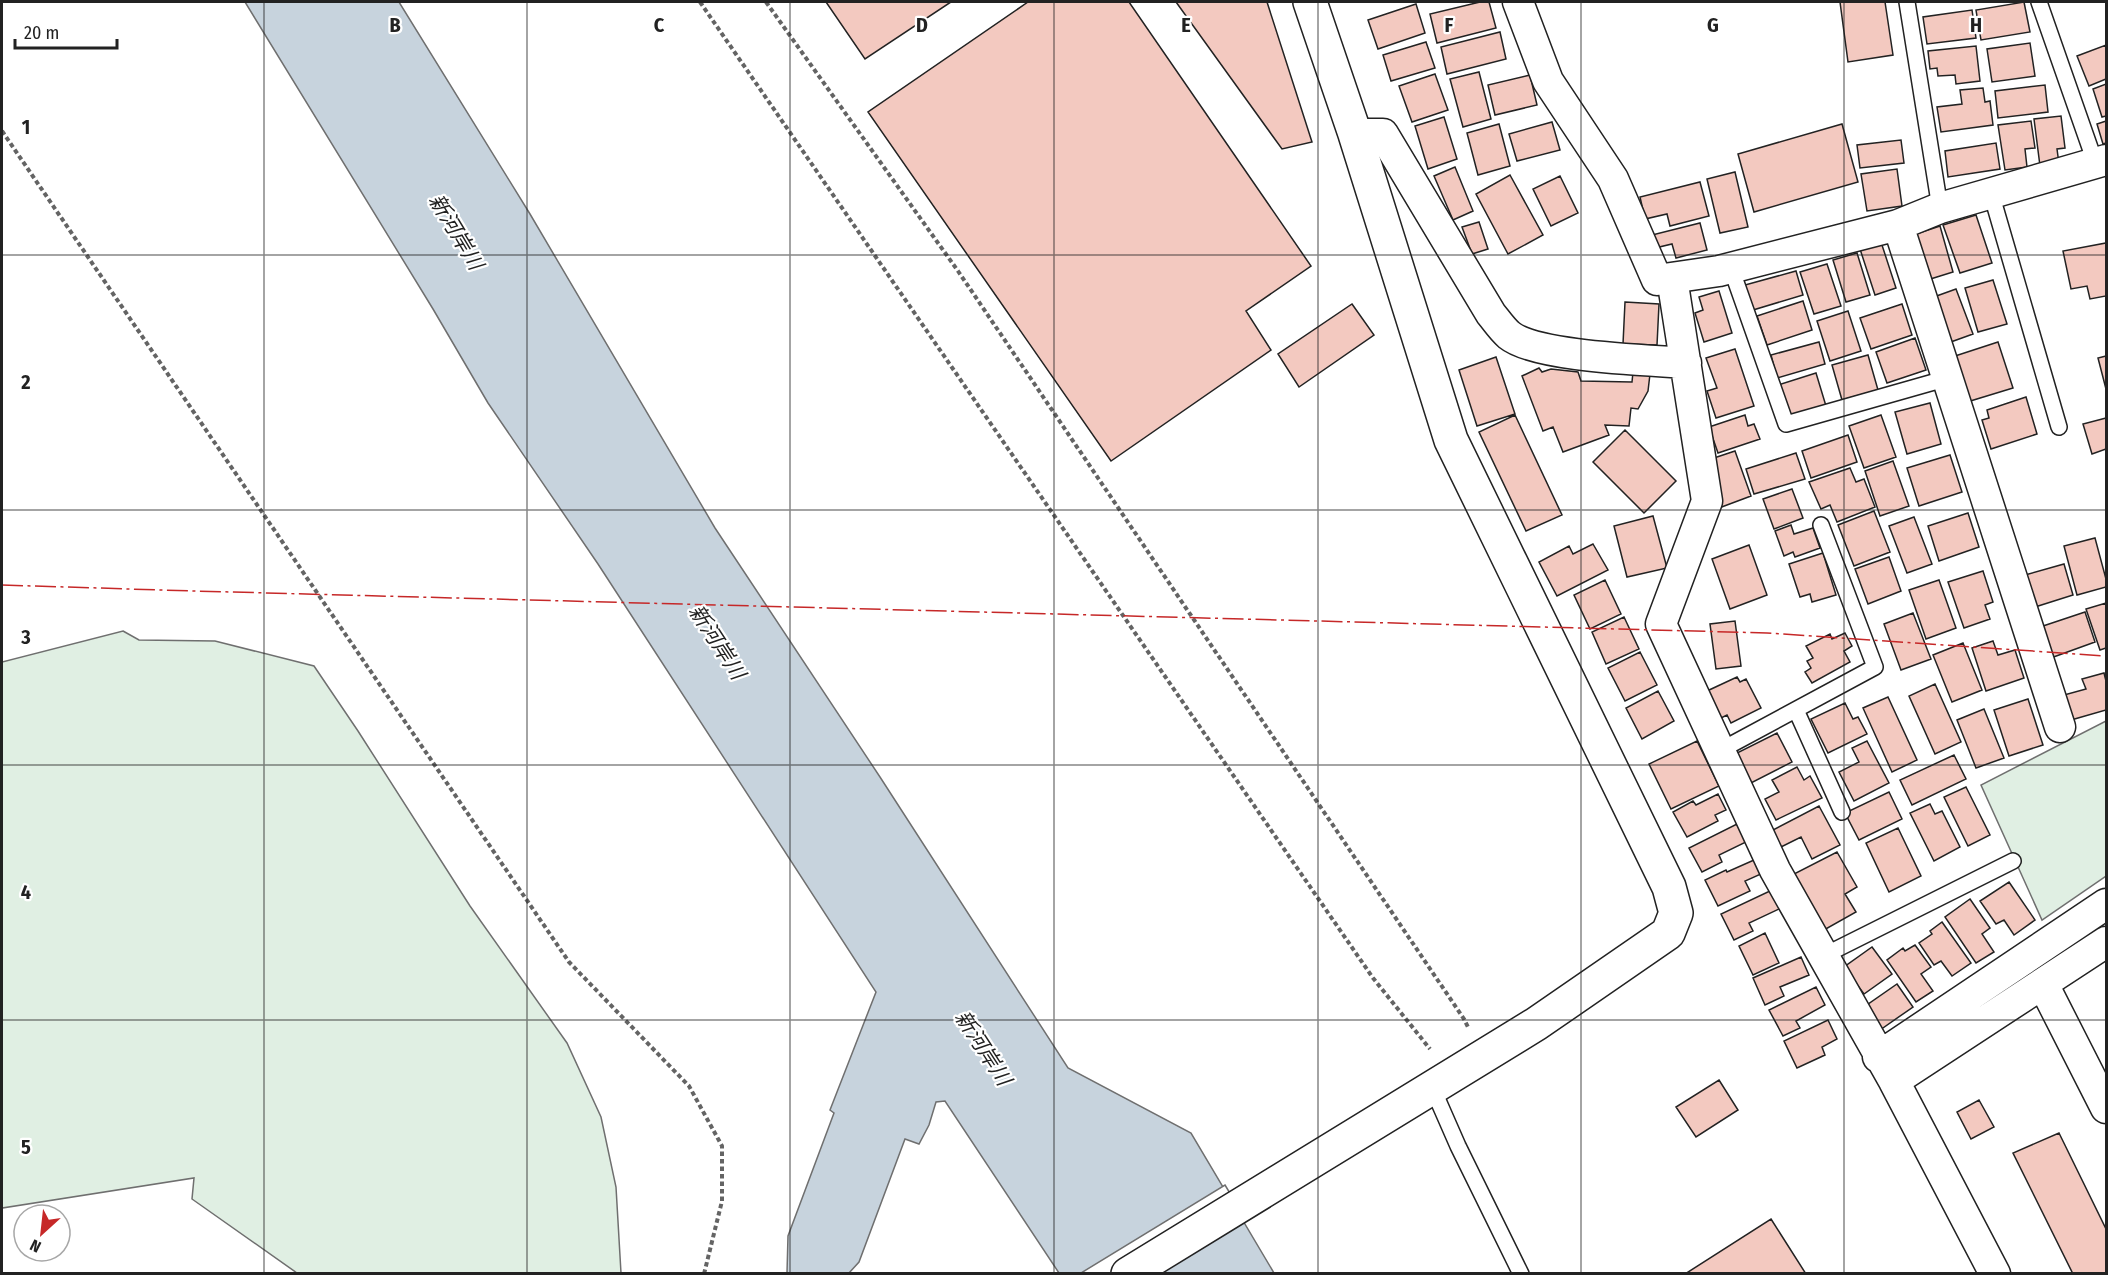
<svg xmlns="http://www.w3.org/2000/svg" width="2108" height="1275" viewBox="0 0 2108 1275" font-family="'Fira Sans Condensed','Noto Sans JP',sans-serif">
	<rect width="100%" height="100%" fill="#fff"/>
	<path fill="#e0efe3" stroke="#6f6f6f" stroke-width="1.5" d="M123,631L139,640L215,641L314,666L358,731L470,906L567,1043L601,1117L616,1187L621,1273H297L192,1199L194,1178L2,1208V662Z
		M2106,721V876L2042,920L1981,785Z"/>
	<path fill="#c7d3dd" stroke="#6f6f6f" stroke-width="1.5" d="M245,2H399L530,214L715,528L880,777L1068,1068L1191,1133L1274,1273H1059L945,1101L936,1102L929,1125L919,1144L905,1139L859,1262L849,1273H787L788,1236L834,1113L830,1110L876,992L598,564L488,403L433,309Z"/>
	<path fill="#fff" stroke="#6f6f6f" stroke-width="1.5" d="M1225,1185L1246,1220L1159,1274L1081,1273Z"/>
	<path fill="#f3c9c0" stroke="#222" stroke-width="1.5" d="M826,2H951L865,59Z
		M1028,2H1129L1311,266L1246,311L1271,350L1111,461L868,112Z
		M1176,2H1267L1312,142L1282,149Z
		M1480,2H1489L1496,28L1437,43L1430,14Z
		M1840,2H1885L1893,55L1848,62Z
		M2024,2L2030,32L1981,40L1976,10Z
		M1416,4L1425,33L1378,49L1368,20Z
		M1972,10L1976,38L1927,44L1923,17Z
		M1500,32L1506,59L1447,74L1441,47Z
		M1426,42L1435,68L1391,81L1383,55Z
		M2030,43L2035,76L1992,82L1987,49Z
		M2106,45V79L2089,86L2077,56Z
		M1976,46L1980,81L1956,84L1955,75L1938,76L1937,68L1930,69L1928,51Z
		M1479,72L1491,119L1463,127L1450,79Z
		M1435,74L1448,110L1412,122L1399,86Z
		M1530,75L1537,105L1495,115L1488,85Z
		M2106,84V116L2102,117L2093,89Z
		M2045,85L2048,112L1998,118L1995,91Z
		M1983,88L1985,102L1990,101L1993,125L1941,132L1937,107L1962,104L1960,90Z
		M2061,116L2065,148L2057,149L2059,164L2040,166L2034,119Z
		M1444,117L1457,159L1428,169L1415,126Z
		M2031,121L2035,148L2025,149L2027,167L2005,170L1998,125Z
		M2106,121V143L2103,144L2097,124Z
		M1552,122L1560,150L1517,161L1509,134Z
		M1499,124L1510,166L1478,175L1467,133Z
		M1842,124L1858,182L1754,212L1738,154Z
		M1901,140L1904,163L1860,168L1857,145Z
		M1996,143L2000,169L1948,177L1945,151Z
		M1455,167L1473,211L1453,220L1434,176Z
		M1897,169L1902,206L1867,211L1861,174Z
		M1735,172L1748,227L1720,233L1707,179Z
		M1510,175L1543,235L1508,254L1476,194Z
		M1560,176L1578,213L1551,226L1533,189Z
		M1700,182L1709,216L1670,226L1667,214L1645,219L1640,197Z
		M1976,215L1992,263L1960,273L1943,225Z
		M1479,222L1488,249L1472,254L1462,227Z
		M1700,223L1707,250L1676,258L1672,244L1655,248L1652,235Z
		M1940,226L1953,272L1924,281L1910,236Z
		M1881,242L1896,288L1875,295L1860,249Z
		M2106,243V296L2090,299L2087,286L2071,289L2063,251Z
		M1857,253L1870,295L1846,302L1833,260Z
		M1827,264L1841,306L1814,314L1800,272Z
		M1796,271L1803,295L1753,310L1745,285Z
		M1993,280L2007,324L1978,332L1965,288Z
		M1956,289L1973,334L1948,343L1931,298Z
		M1719,291L1732,333L1704,342L1695,313L1703,310L1699,297Z
		M1803,301L1812,330L1767,345L1757,316Z
		M1625,302L1659,304L1657,345L1623,344Z
		M1352,304L1374,335L1299,387L1278,354Z
		M1902,304L1912,335L1871,349L1860,318Z
		M1848,311L1861,351L1830,361L1817,321Z
		M1915,338L1926,370L1887,383L1876,352Z
		M1819,342L1825,364L1777,378L1771,355Z
		M1998,342L2013,388L1967,402L1952,357Z
		M1735,349L1754,406L1716,418L1707,391L1717,388L1706,358Z
		M1868,355L1878,390L1842,400L1832,365Z
		M2106,356V389L2098,358Z
		M1496,357L1515,414L1477,426L1459,370Z
		M1539,368L1542,372L1551,369L1578,372L1581,381L1632,382L1633,372L1650,374L1648,391L1638,409L1631,408L1629,426L1605,425L1609,435L1563,452L1553,427L1543,431L1522,376Z
		M1816,373L1826,406L1787,417L1778,385Z
		M2026,397L2037,434L1991,449L1982,420L1989,418L1987,410Z
		M1930,403L1941,444L1907,454L1895,412Z
		M1515,415L1562,515L1526,531L1479,432Z
		M1745,415L1748,426L1754,424L1760,439L1718,453L1709,427Z
		M1881,415L1896,457L1864,468L1849,426Z
		M2106,418V449L2092,454L2083,424Z
		M1625,430L1676,481L1644,513L1593,462Z
		M1848,435L1857,462L1811,478L1802,451Z
		M1735,451L1751,496L1719,508L1712,488L1720,485L1711,459Z
		M1796,453L1805,479L1754,494L1746,469Z
		M1950,455L1962,492L1919,506L1907,468Z
		M1893,461L1909,506L1880,516L1865,471Z
		M1850,468L1856,482L1864,479L1875,507L1837,522L1830,505L1821,509L1809,482Z
		M1792,489L1803,518L1774,529L1763,499Z
		M1874,511L1890,552L1854,566L1838,525Z
		M1968,513L1979,547L1939,561L1928,526Z
		M1653,516L1667,568L1627,577L1614,526Z
		M1914,517L1932,564L1907,573L1889,526Z
		M1791,525L1794,534L1813,528L1820,548L1795,557L1793,552L1784,556L1775,531Z
		M2095,538L2106,579V587L2077,595L2064,546Z
		M1593,544L1608,570L1557,596L1539,562L1569,546L1573,554Z
		M1749,545L1767,595L1730,609L1712,559Z
		M1823,553L1836,595L1812,602L1810,594L1800,597L1789,564Z
		M1889,557L1901,591L1868,604L1855,569Z
		M2064,564L2073,595L2035,607L2025,575Z
		M1983,571L1993,602L1985,605L1990,619L1964,628L1948,582Z
		M1605,580L1621,614L1590,629L1574,595Z
		M1939,580L1956,628L1926,639L1909,590Z
		M2106,603V648L2100,650L2086,609Z
		M2085,612L2095,642L2048,659L2037,628Z
		M1913,613L1931,659L1901,670L1884,624Z
		M1624,617L1639,649L1606,664L1592,632Z
		M1735,621L1741,666L1716,669L1710,624Z
		M1845,633L1852,646L1844,651L1850,662L1812,683L1805,672L1811,668L1807,661L1813,658L1806,646L1830,634L1832,639Z
		M1993,641L1998,655L2015,650L2024,678L1986,691L1972,648Z
		M1963,643L1982,690L1952,702L1933,655Z
		M1640,652L1657,685L1625,701L1608,668Z
		M2104,673L2106,681V710L2071,720L2064,695L2086,689L2082,679Z
		M1737,677L1740,682L1746,679L1761,708L1731,723L1727,715L1717,720L1707,691Z
		M1935,684L1961,742L1935,754L1909,696Z
		M1658,691L1674,721L1642,739L1626,708Z
		M1888,697L1917,760L1892,772L1863,708Z
		M2028,699L2043,745L2009,756L1994,710Z
		M1845,703L1853,719L1858,717L1867,734L1828,753L1811,719Z
		M1984,709L2004,758L1976,768L1957,720Z
		M1777,733L1792,762L1749,784L1735,754Z
		M1697,741L1719,786L1671,809L1649,764Z
		M1867,741L1889,783L1854,801L1839,772L1859,762L1852,748Z
		M1954,755L1966,779L1912,805L1900,780Z
		M1797,767L1804,780L1810,776L1822,798L1776,820L1765,799L1779,792L1772,780Z
		M1966,787L1990,835L1968,846L1944,797Z
		M1889,792L1902,819L1859,840L1845,813Z
		M1718,794L1726,810L1715,815L1718,821L1687,837L1673,812L1693,801L1696,805Z
		M1930,804L1935,814L1942,811L1960,847L1934,861L1910,813Z
		M1819,806L1840,845L1812,859L1801,837L1781,847L1771,831Z
		M1737,824L1746,842L1719,855L1722,862L1702,872L1689,848Z
		M1898,828L1921,876L1889,892L1866,843Z
		M1837,852L1857,887L1845,894L1856,912L1824,930L1792,875Z
		M1754,860L1761,874L1745,881L1750,891L1718,906L1705,880L1726,870L1727,872Z
		M2009,882L2035,920L2014,935L2004,920L1996,924L1980,901Z
		M1772,890L1781,908L1749,923L1753,931L1734,940L1721,914Z
		M1970,899L1990,928L1982,934L1994,952L1976,963L1945,917Z
		M1942,922L1971,963L1952,976L1941,961L1934,965L1919,943L1932,934L1930,931Z
		M1765,933L1779,963L1753,975L1739,946Z
		M1915,945L1931,967L1921,974L1933,991L1916,1002L1887,960L1903,948L1905,951Z
		M1872,947L1892,974L1864,994L1844,967Z
		M1801,957L1809,975L1780,987L1784,996L1765,1005L1753,978Z
		M1897,984L1913,1007L1880,1030L1864,1007Z
		M1816,987L1825,1005L1796,1021L1800,1028L1783,1036L1769,1010Z
		M1828,1020L1837,1039L1822,1047L1825,1055L1797,1068L1784,1041Z
		M1719,1080L1738,1110L1696,1137L1676,1107Z
		M1979,1100L1994,1127L1971,1139L1957,1112Z
		M2059,1133L2106,1229V1274H2073L2013,1153Z
		M1771,1219L1806,1274H1685Z"/>
	<g fill="none" stroke-linecap="round" stroke-linejoin="round">
		<defs>
			<path id="service" d="M1907,2L1940,208
				M2039,2L2095,162
				M1991,193L2059,427
				M1731,268L1786,424L1948,378
				M1796,710L1842,812
				M1721,750L1875,667L1821,525
				M1823,956L2013,861
				M1433,1089L1458,1146L1521,1274"/>
			<path id="minor" d="M1518,2L1548,81L1613,179L1657,280L1719,271L1898,225L1940,208L2106,160
				M1355,134H1383L1491,314C1496,320 1502,329 1509,335C1536,357 1647,360 1686,363
				M1898,225L2060,727
				M1672,278L1707,501L1661,624L1775,870L1894,1081L1995,1274
				M2043,984L2106,1108
				M1878,1057L2106,904
				M1894,1081L2106,942"/>
			<path id="tertiary" d="M1128,1274L1536,1024L1668,933L1676,913L1669,887L1451,440L1355,134L1310,2"/>
		</defs>
		<use href="#service" stroke="#222" stroke-width="18"/>
		<use href="#minor" stroke="#222" stroke-width="33"/>
		<use href="#tertiary" stroke="#222" stroke-width="36"/>
		<path stroke="#646464" stroke-width="4" stroke-dasharray="4.5 3" stroke-linecap="butt" d="M700,2L1373,978L1430,1049
			M766,2L958,271L1464,1019L1468,1027
			M2,131L569,962L689,1086L722,1146V1201L704,1274"/>
		<use href="#service" stroke="#fff" stroke-width="15"/>
		<use href="#minor" stroke="#fff" stroke-width="30"/>
		<use href="#tertiary" stroke="#fff" stroke-width="33"/>
		<path stroke="#c62828" stroke-width="1.5" stroke-dasharray="21 4.5 3 4.5" stroke-linecap="butt" d="M2,585L193,591L1767,633L2106,656"/>
	</g>
	<path fill="none" stroke="#222" stroke-width="1.5" stroke-opacity="0.55" d="M264,2V1274M527,2V1274M790,2V1274M1054,2V1274M1318,2V1274M1581,2V1274M1844,2V1274M2,255H2106M2,510H2106M2,765H2106M2,1020H2106"/>
	<g text-anchor="middle" dominant-baseline="central" stroke-width="4.5" stroke-linejoin="round" paint-order="stroke">
		<g font-size="21" font-style="italic" fill="#222" stroke="#fff">
			<text transform="translate(456 232) rotate(59)">新河岸川</text>
			<text transform="translate(717 642) rotate(57)">新河岸川</text>
			<text transform="translate(983 1048) rotate(57)">新河岸川</text>
		</g>
	</g>
	<g font-size="20" text-anchor="middle" font-weight="bold" fill="#222" stroke="#fff" stroke-width="4.5" stroke-linejoin="round" paint-order="stroke">
		<text x="395" y="32">B</text>
		<text x="659" y="32">C</text>
		<text x="922" y="32">D</text>
		<text x="1186" y="32">E</text>
		<text x="1449" y="32">F</text>
		<text x="1713" y="32">G</text>
		<text x="1976" y="32">H</text>
		<text x="26" y="134">1</text>
		<text x="26" y="389">2</text>
		<text x="26" y="644">3</text>
		<text x="26" y="899">4</text>
		<text x="26" y="1154">5</text>
	</g>
	<rect width="2108" height="1275" fill="none" stroke="#222222" stroke-width="6"/>
	<g transform="translate(42 1233) rotate(207)"><circle r="28" fill="#ffffff" stroke="#a7a7a7" stroke-width="1.5"/>
	<path d="M0-4.5L10 22L0 15L-10 22Z" fill="#c62828"/>
	<text y="-9" font-size="16" font-weight="bold" text-anchor="middle" fill="#222222">N</text>
	</g>
	<path d="M15 39v9h102v-9" fill="none" stroke="#222222" stroke-width="3"/>
	<text x="24" y="39" font-size="18" fill="#222222" stroke="#ffffff" stroke-width="4.5" paint-order="stroke">20 m</text>
</svg>
